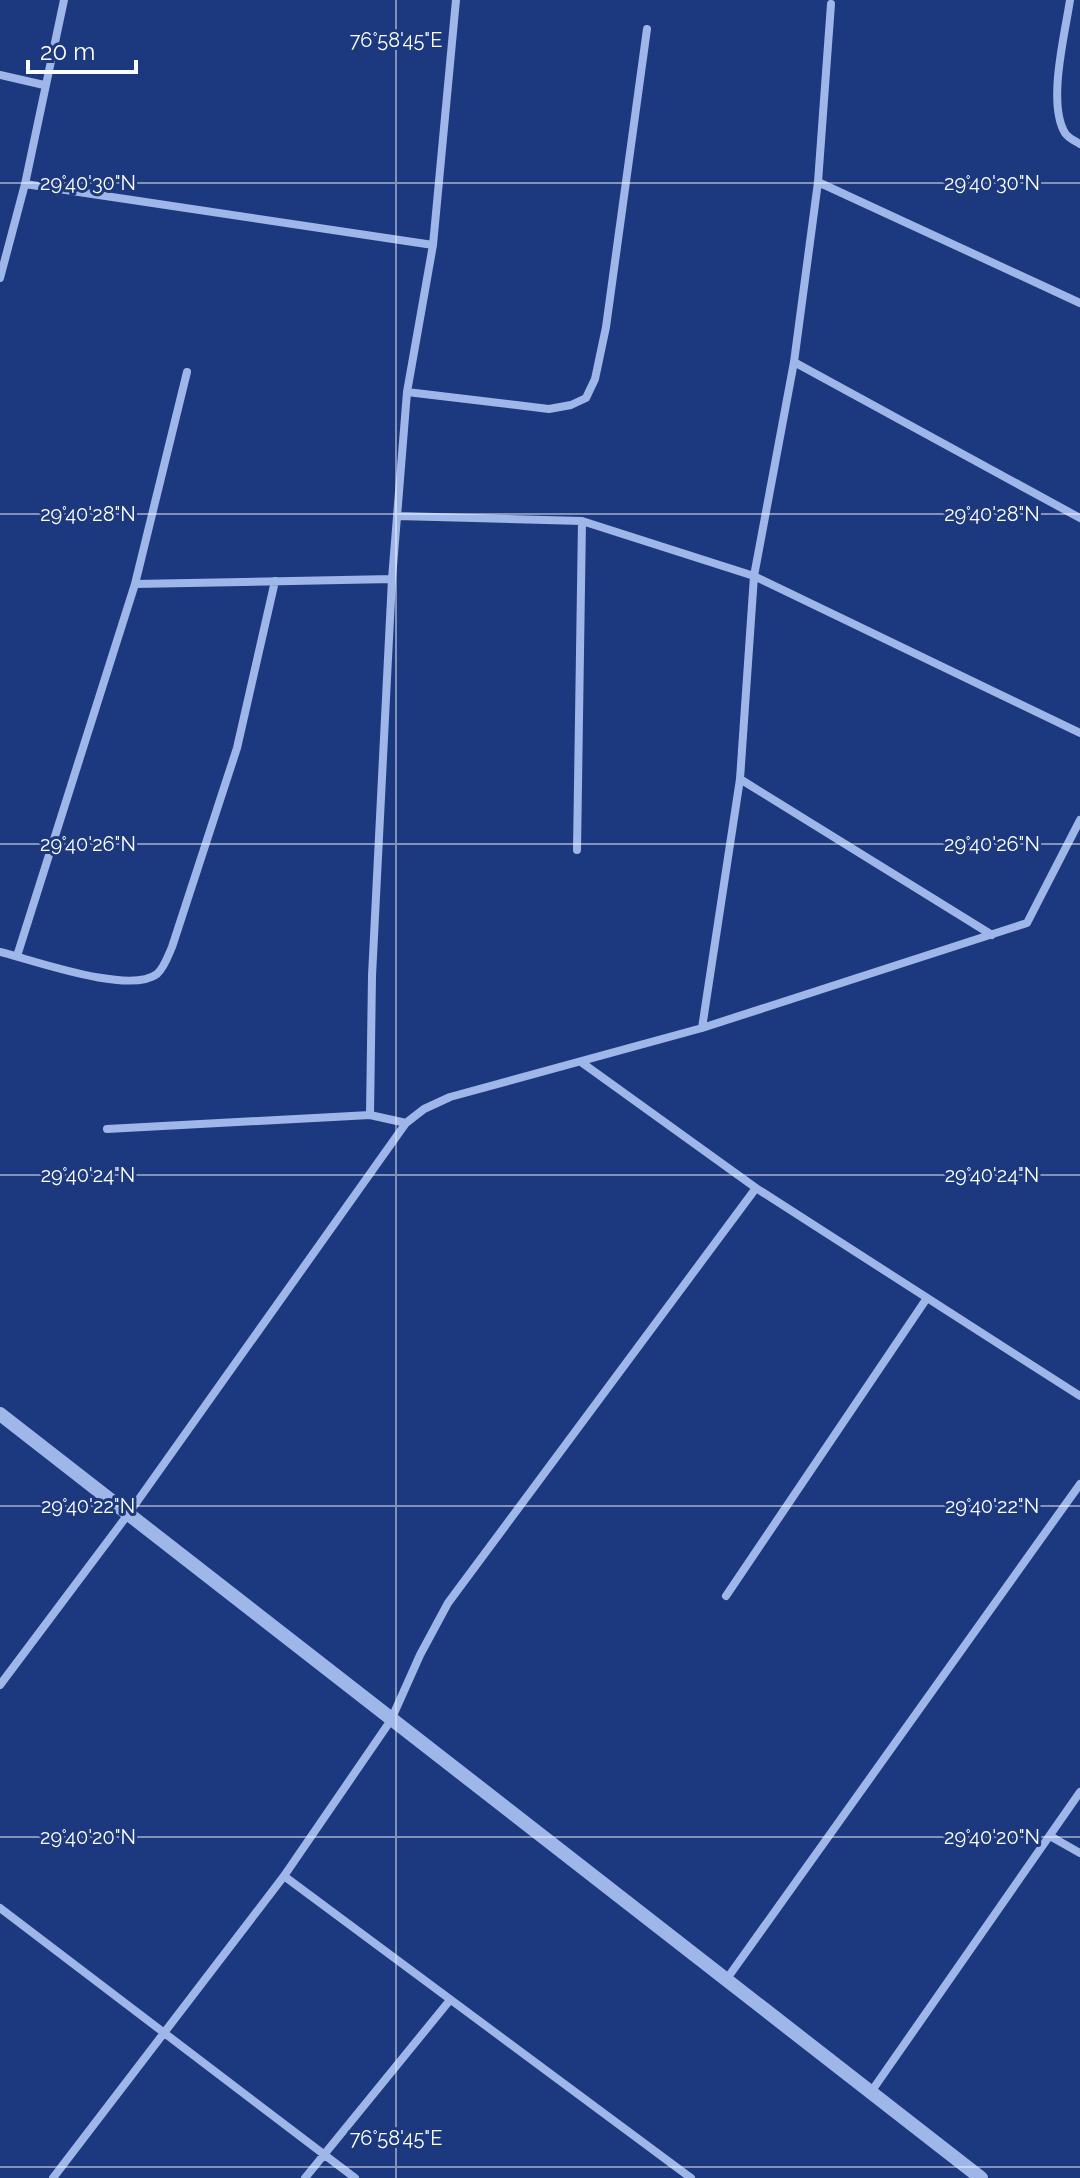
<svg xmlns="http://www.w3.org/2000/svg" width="1080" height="2178" viewBox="0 0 1080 2178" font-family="Raleway,sans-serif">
	<rect width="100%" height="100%" fill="#1c397f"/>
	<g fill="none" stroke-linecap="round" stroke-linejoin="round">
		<path stroke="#9fb6e9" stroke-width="8" d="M1070,0C1065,34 1047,103 1065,133C1068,138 1075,141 1080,144
			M0,75L44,85
			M818,182L1080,303
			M25,184L433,245
			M0,278L25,184L64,0
			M794,362L1080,518
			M407,392L549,409L571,405L586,398L595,379L606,327L647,29
			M398,516L582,521L754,576L1080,733
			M135,584L392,579
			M740,779L992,935
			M577,850L582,521
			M0,952C33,960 129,995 157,974C164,968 168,956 172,947L237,748L275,581
			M17,956L135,584L187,372
			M702,1028L740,779L754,576L794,362L818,182L831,4
			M581,1062L756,1188L1080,1396
			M370,1115L372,976L392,579L407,392L433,245L456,0
			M107,1129L370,1115L406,1123
			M726,1596L927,1298
			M0,1685L129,1513L406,1123L424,1109L450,1097L702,1028L1027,923L1080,820
			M1050,1836L1080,1853
			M284,1876L691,2178
			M0,1908L355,2178
			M726,1980L1080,1484
			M871,2092L1080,1792
			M53,2178L284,1876L391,1720L420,1655L448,1603L756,1188
			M305,2178L450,2000"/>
		<path stroke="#9fb6e9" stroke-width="14" d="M0,1414L981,2178"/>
	</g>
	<path fill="none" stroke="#fff" stroke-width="2" stroke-opacity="0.45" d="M396,0V2178M0,183H1080M0,514H1080M0,844H1080M0,1175H1080M0,1506H1080M0,1837H1080M0,2167H1080"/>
	<g font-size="20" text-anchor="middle" fill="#fff" stroke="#1c397f" stroke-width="6" stroke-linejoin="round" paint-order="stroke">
		<text x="396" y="47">76°58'45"E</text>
		<text x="88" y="190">29°40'30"N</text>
		<text x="992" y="190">29°40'30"N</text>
		<text x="88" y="521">29°40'28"N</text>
		<text x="992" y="521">29°40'28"N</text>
		<text x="88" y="851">29°40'26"N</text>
		<text x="992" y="851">29°40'26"N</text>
		<text x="88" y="1182">29°40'24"N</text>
		<text x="992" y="1182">29°40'24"N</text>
		<text x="88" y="1513">29°40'22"N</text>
		<text x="992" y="1513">29°40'22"N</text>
		<text x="88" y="1844">29°40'20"N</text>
		<text x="992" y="1844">29°40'20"N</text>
		<text x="396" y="2145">76°58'45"E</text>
	</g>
	<path d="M28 60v12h108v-12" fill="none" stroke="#ffffff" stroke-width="4"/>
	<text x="40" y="60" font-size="24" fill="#ffffff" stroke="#1c397f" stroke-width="6" paint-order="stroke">20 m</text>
</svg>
